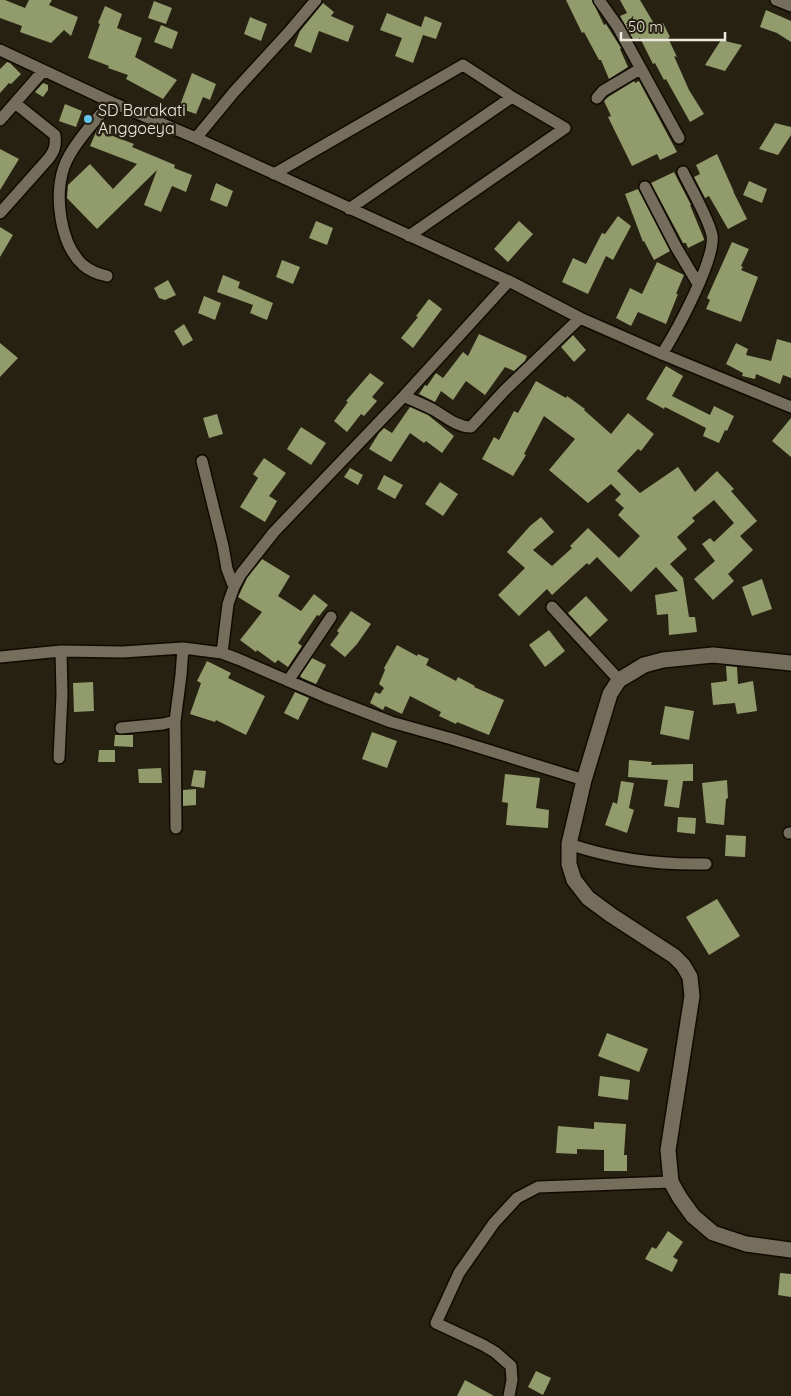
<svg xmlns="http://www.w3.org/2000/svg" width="791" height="1396" viewBox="0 0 791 1396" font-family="Quicksand,sans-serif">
	<rect width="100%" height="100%" fill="#272112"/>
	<path fill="#929b6c" d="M0,0H5L25,8L29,0H52L49,5L78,17L71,36L64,30L51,43L20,32L22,26L0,18Z
		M566,0H592L604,25L606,24L621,48L620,49L628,67L609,79L601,60H599L584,32L582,33Z
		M620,0H640L656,27L663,23L670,37L668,38L677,57L674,56L689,90L704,114L690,122L666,79L664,80L655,63L653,64L640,38L634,41L620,16L627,13Z
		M154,1L172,8L166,24L148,18Z
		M323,3L334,12L331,16L354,26L348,42L319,31L311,53L294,46L300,31Z
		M105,6L122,14L117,28L142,38L135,57L177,80L163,99L126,79L128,75L108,68L109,66L88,58L100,24L98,23Z
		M766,10L791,21V42L777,33L760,27Z
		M387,13L421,27L425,16L442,23L436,39L423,35L413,63L395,56L402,38L380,30Z
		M250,17L267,24L261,41L244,34Z
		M161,25L178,32L172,49L154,42Z
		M721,40L742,45L725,71L705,65Z
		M7,62L10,63L21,74L11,84L9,83L0,93V69Z
		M192,73L216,84L210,100L203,97L196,114L179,108Z
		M634,81L635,83L639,81L677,152L660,160L657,154L632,166L608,117L611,116L604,101L608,97Z
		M43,83L48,85V90L43,97L35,92Z
		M65,104L82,111L76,127L59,121Z
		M775,123L791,127V135L778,155L759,149Z
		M97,130L134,144L132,147L175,165L174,168L192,175L186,192L172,186L161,212L144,205L157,170L97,229L67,198L68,185L90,164L113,189L137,164L90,146Z
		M0,149L19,159L0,190Z
		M717,154L734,192L733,191L747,219L728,229L709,196L705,198L694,177L700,174L696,165Z
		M674,172L691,205H690L704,239V240L688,248L686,243H683L651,183Z
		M749,181L767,189L762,203L743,195Z
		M216,183L233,191L227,207L210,200Z
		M638,189L670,251L654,260L644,241L643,242L625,194Z
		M618,216L631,226L613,260L606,256L588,294L562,282L573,258L586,264L602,233L605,234Z
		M316,221L333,228L327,245L309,238Z
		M519,221L533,234L508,262L494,249Z
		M0,227L13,235L0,257Z
		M732,242L749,249L741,266L743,267L741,270L758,277L741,322L706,309L710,300L707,298Z
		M282,260L300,267L293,284L276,277Z
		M657,262L684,275L676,294H678L666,324L638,312L631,326L616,318L630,288L642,294Z
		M223,275L240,282L238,288L273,303L267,320L250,313L253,305L217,292Z
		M168,280L176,295L165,300L159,298L154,288Z
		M204,296L221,303L215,320L198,313Z
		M429,299L442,309L413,348L401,338L418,317L416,316Z
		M184,324L193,340L183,346L174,331Z
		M479,334L527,356L525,361L514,371L505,367L485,395L466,381L453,400L441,391L435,402L419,394L425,385L427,386L436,373L443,378L463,352L468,356Z
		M573,335L586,350L574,362L561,347Z
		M777,339L791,343V378L783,375L780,384L756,374L755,379L742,376L743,373L726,364L736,343L748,349L746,355L771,361Z
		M0,343L18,358L0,377Z
		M666,366L683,376L672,396L710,415L714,406L734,416L727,431L725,430L719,443L703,436L706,428L665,407L664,409L646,399Z
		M370,373L384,383L372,397L377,401L364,416L361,414L347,432L334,421L348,402L346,401Z
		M536,381L566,398L567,396L585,409L584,410L611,434L628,413L654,434L641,451L638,449L617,471L640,493L678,467L695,492L717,471L734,489L731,491L757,521L740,536L753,550L728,574L734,581L713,600L694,579L715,561L702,544L710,538L714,542L734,523L714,500L692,518L695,521L677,537L687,549L670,564L683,578L689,617H695L697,632L669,635L668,614L657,615L655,595L678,591L656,567L631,592L597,557L589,565L587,563L552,595L547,589L519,616L498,595L525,568L507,552L530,526L541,517L554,532L533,550L552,566L572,548L570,546L588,528L619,558L640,536L618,515L624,508L615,500L621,494L611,484L588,503L549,470L575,439L544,416L524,454L526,455L513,476L482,459L494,437L499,440L514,411L518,413Z
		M410,407L428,415L454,436L442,453L426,441L424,443L410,433L391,462L369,449L379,433L384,428L392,433Z
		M217,414L223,434L209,438L203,418Z
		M791,418V457L772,441Z
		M301,427L326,443L311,465L287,449Z
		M264,458L286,473L269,496L277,501L265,522L240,507L258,478L253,474Z
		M350,468L363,475L358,485L344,477Z
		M384,475L403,485L395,499L377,489Z
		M440,482L458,494L443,516L425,504Z
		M262,559L290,576L278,596L301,611L314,594L328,605L319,616L317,615L298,643L302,646L288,667L278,660L275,663L257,650L256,652L240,640L262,612L238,597L247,578Z
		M762,579L772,609L752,616L742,587Z
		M586,596L608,620L590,637L568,613Z
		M351,611L371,624L357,644L345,657L330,645L339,633L337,631Z
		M549,630L565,651L545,667L529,645Z
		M397,645L417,656L418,654L429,659L426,665L456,681L458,677L475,686L474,687L504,700L489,735L457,722L456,724L439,716L441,712L410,696L402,714L385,706L383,710L370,703L375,692L380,694L384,688L379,684L385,670L384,668Z
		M312,658L326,665L316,684L302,678L300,676Z
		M207,661L231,673L228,678L265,696L246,735L216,720L215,722L190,714L201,683L197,681Z
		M726,666L737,667L738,684L753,681L757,711L737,714L735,703L713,705L711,683L727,681Z
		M93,682L94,711L74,712L73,683Z
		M295,692L309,698L298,720L284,713Z
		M665,706L694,711L689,740L660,734Z
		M372,732L397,741L387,768L362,759Z
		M115,735H133V747L114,746Z
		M99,750H115V762H98Z
		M629,760L652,762L651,765L693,764V781H683L679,808L664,806L668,780L628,777Z
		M161,768L162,783H139L138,769Z
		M194,770L206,771L204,788L191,786Z
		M505,774L540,778L536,808L549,810L548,828L506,825L508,803L502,802Z
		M727,780L728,798L726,799L724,825L706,823L702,783Z
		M621,781L634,783L629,808L634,810L627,833L605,825L613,802L617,804Z
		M196,789V805L183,806V790Z
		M678,817L696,818L695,834L677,832Z
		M726,835L746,836L745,857L725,856Z
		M717,899L740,936L709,955L686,917Z
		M607,1033L648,1049L639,1072L598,1056Z
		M600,1076L630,1080L628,1100L598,1096Z
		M594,1122L626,1124L624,1155H627V1171H604V1150L577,1149V1154L556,1153L558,1126L594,1129Z
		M668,1231L683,1242L673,1257L678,1260L672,1272L645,1259L652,1247L656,1249Z
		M780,1273L791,1274V1297L778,1295Z
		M536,1371L551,1378L543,1395L528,1387Z
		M465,1380L494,1396H457Z"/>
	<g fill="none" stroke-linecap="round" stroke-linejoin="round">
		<defs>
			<path id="street" d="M599,0L618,27L679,138
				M776,0L791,6
				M0,50L111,102L196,138L509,281L580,318L662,354L791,407
				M597,98L603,91L640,69
				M0,120L43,71
				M196,138L234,92L288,33L316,0
				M274,174L463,65L512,97L565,128L409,236
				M645,187L676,247L698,284
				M349,209L512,97
				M0,213L49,158C55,150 56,145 55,135L15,103
				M107,276C98,274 90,271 83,265C60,244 54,196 64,167C71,146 96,120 111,102
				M509,281L404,396L274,532L241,574L234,587L228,604L222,653L238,659L326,697L391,722L452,739L584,780
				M662,354C676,332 716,259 712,235C708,217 691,189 683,172
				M404,396C414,401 425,405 434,410C446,417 457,427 471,427L505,390L580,318
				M202,461L223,546L227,569L234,587
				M552,607L619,680
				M0,657L61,651
				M288,681L331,617
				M121,728L163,724L175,721
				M59,758L62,695L61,651L123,652L183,648L222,653
				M176,828L175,721L181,675L183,648
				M789,833H791
				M569,844C613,859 659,865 706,864
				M509,1396L512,1380L511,1366L495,1352L483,1345L436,1323L459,1273L494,1223L517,1198L538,1187L671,1182"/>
			<path id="secondary" d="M791,663L713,655L663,660L644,665L631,673L619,680L610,694L584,780L569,844V864L574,880L588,898L611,915L674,956L683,965L690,977L692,996L668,1150L671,1182L680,1198L693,1216L713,1233L746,1244L791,1250"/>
		</defs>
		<use href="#street" stroke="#100a01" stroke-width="14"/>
		<use href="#secondary" stroke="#100a01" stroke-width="18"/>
		<use href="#street" stroke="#756e5d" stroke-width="11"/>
		<use href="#secondary" stroke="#756e5d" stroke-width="15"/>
	</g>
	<circle fill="#66c4ef" stroke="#272112" stroke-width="2" cx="88" cy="119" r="5"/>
	<g text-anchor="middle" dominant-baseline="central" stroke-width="5" stroke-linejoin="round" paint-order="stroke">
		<g font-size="16" fill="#ede9df" stroke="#272112" text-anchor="start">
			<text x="98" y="110">SD Barakati<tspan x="98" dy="18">Anggoeya</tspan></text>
		</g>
	</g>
	<path d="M621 32v8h104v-8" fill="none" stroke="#ede9df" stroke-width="2.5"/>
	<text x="628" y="32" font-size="15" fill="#ede9df" stroke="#272112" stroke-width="4" paint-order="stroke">50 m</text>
</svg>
